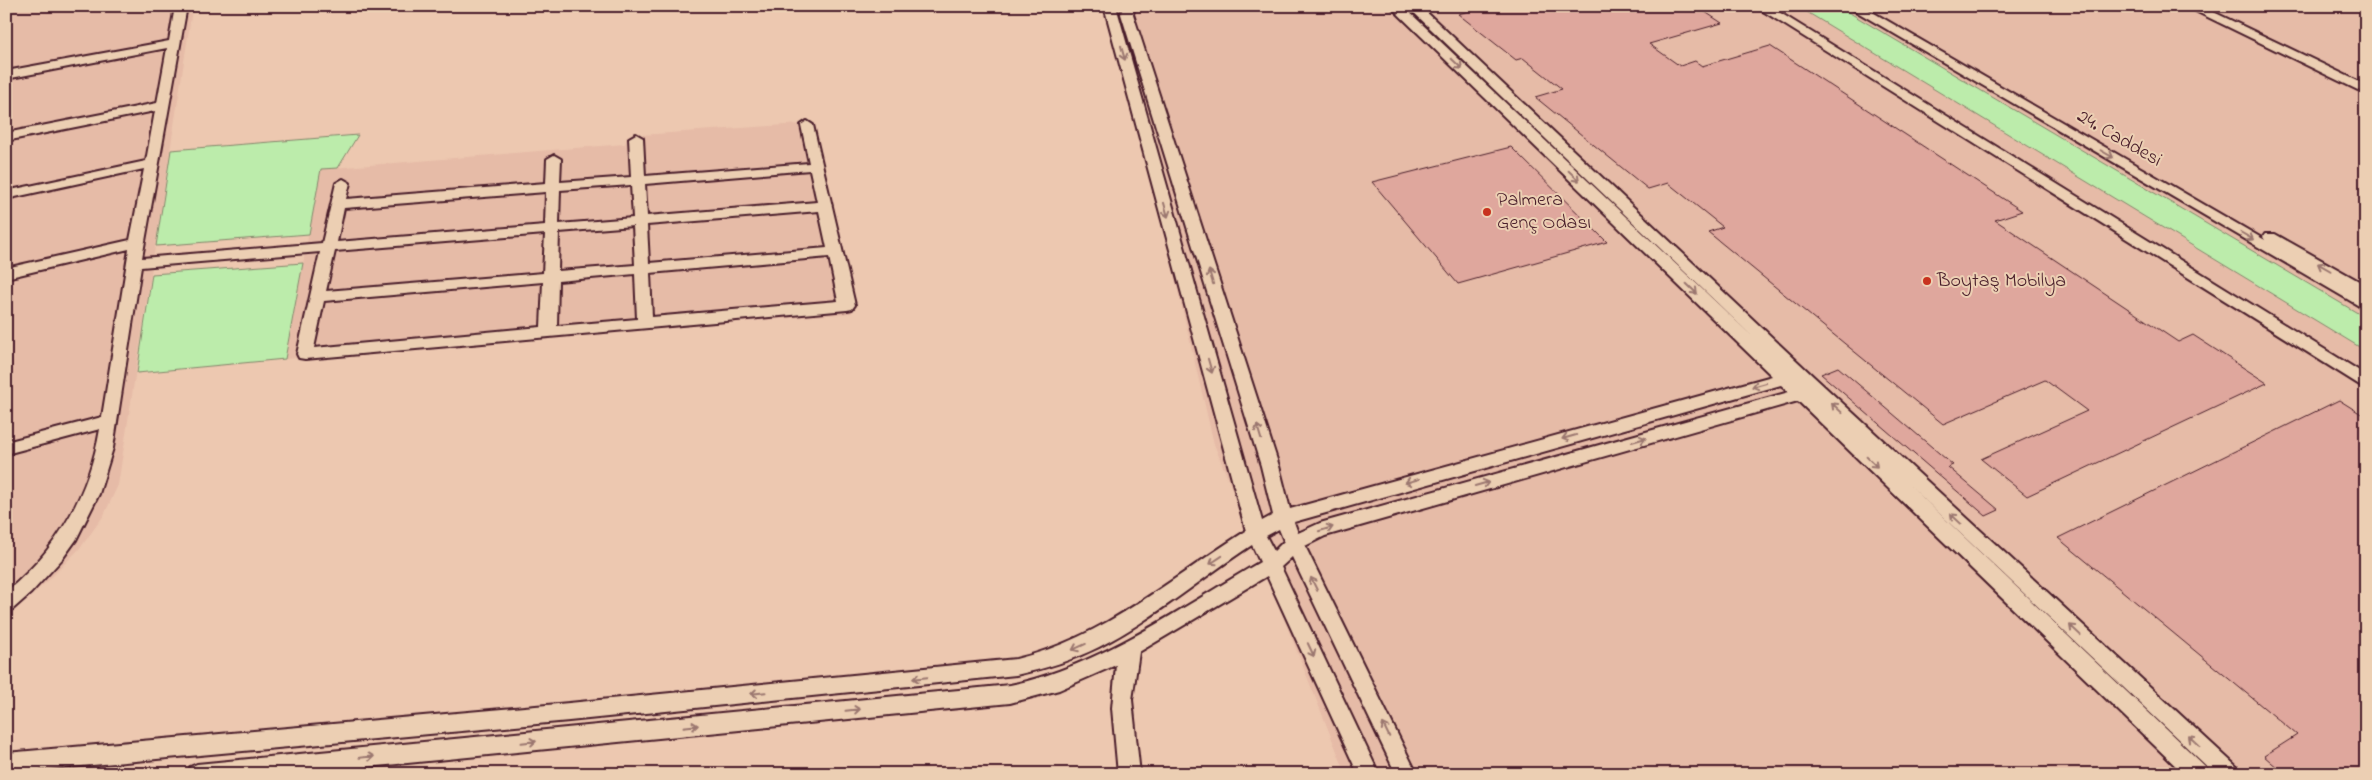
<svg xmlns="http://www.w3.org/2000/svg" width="2372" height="780" viewBox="0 0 2372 780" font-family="'Indie Flower',sans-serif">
	<rect width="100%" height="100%" fill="#edc8b0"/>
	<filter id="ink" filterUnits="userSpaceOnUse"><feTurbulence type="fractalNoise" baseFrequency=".02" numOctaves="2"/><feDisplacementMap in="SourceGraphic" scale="10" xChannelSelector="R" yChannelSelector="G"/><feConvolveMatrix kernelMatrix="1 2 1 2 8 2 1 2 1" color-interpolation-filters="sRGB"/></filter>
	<g filter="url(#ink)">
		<path fill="#e6bba7" d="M6,6H240L192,10L118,485L104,515L81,547L48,581L6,615Z
			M1111,6H2366V774H1346L1214,444Z
			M815,123L852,313L285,359L321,169L625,144L627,136Z"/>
		<path fill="#bcecab" stroke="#83866b" d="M1797,6H1838L2366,318V351Z
			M358,135L338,168L321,169L309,234L156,246L171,150Z
			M303,263L285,359L137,373L152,274Z"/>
		<path fill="#dfa79d" stroke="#4a1f2b" d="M1489,6H1696L1722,23L1649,44L1680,66L1695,61L1702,66L1770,46L2022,211L1995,220L2178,342L2193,335L2267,383L2027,496L1981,459L2087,411L2045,380L1943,424L1708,232L1723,227L1668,183L1648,189L1535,97L1562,89L1523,58L1516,60L1458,14Z
			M1511,147L1607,242L1458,284L1372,182Z
			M1838,367L1953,465L1948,467L1999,510L1986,516L1821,374Z
			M2339,400L2366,417V774H2285L2264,756L2297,735L2058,538Z"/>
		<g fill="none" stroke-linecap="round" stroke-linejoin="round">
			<defs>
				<path id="minor" d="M175,6H187L142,258L322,243L336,183L343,179L350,183L346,199L546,183L547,159L554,155L561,159L560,182L631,177L629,138L636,134L643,138L645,176L809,163L801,125L807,121L813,125L855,305L852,309L847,310L305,359L299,358L297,354L320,252L141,267L113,448L99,494L76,540L63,558L31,593L13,609L6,611V592C57,550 89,494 100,429L6,454V442L102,417L129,249L6,278V268L130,240L144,169L6,199V191L146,161L155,111L6,141V133L157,103L167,48L6,79V71L169,41ZM810,170L817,202L647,216L645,184ZM631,185L633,218L559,224L560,190ZM546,192L545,225L337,242L344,208ZM819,211L827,248L649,263L647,225ZM633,226L635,265L558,271L559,232ZM545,234L543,273L326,291L335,251ZM829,257L838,301L652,317L650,273ZM635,274L637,319L557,326L558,281ZM543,282L541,327L314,348L324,301Z
					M1104,6H1116L1262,521L1273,515L1261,466L1121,14L1123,6H1135L1133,14L1279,466L1290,509L1772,376L1390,6H1403L1756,340L1407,6H1420L1813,376L2237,767L2240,774H2215L1904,480L2206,767L2209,774H2184L1798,401L1325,536L1305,546L1417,774H1396L1292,557L1281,567L1379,774H1358L1267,576L1139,652L1132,700L1140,774H1118L1112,708L1116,665L1059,690L1010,703L297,774H187L190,767L197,764L1010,685C1099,667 1182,607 1260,562L1252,545C1201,578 1154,619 1099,647C1073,660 1044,669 1016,675L569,721L6,773V753L569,703L1016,659C1104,638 1171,578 1246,531ZM1781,385L1789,392L1320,523L1298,533L1294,522ZM1279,529L1284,541L1274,551L1266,536Z
					M1755,6H1769L2366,375V389Z
					M1847,6H1862L2265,240L2263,237L2265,234H2275L2366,285V297L2361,296L2366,298V310Z
					M2185,6H2201L2366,85V94Z"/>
			</defs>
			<use href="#minor" stroke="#4a1f2b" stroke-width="4"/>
			<use href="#minor" fill="#eccfb3" fill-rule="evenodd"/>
		</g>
		<defs><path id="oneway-shaft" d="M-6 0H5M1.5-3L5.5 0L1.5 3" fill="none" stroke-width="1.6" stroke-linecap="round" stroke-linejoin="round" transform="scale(1.25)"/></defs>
		<g stroke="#9b776f">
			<use href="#oneway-shaft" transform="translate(1123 53) rotate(74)"/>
			<use href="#oneway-shaft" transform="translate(1457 64) rotate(44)"/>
			<use href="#oneway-shaft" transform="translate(2107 154) rotate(30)"/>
			<use href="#oneway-shaft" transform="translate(1574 176) rotate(44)"/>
			<use href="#oneway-shaft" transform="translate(1166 210) rotate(74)"/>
			<use href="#oneway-shaft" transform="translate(2247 236) rotate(30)"/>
			<use href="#oneway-shaft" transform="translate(2324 267) rotate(-150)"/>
			<use href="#oneway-shaft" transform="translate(1211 277) rotate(-107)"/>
			<use href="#oneway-shaft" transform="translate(1692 289) rotate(44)"/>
			<use href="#oneway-shaft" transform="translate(1210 366) rotate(74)"/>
			<use href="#oneway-shaft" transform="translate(1759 385) rotate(164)"/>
			<use href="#oneway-shaft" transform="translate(1837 408) rotate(-137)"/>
			<use href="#oneway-shaft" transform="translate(1259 432) rotate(-107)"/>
			<use href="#oneway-shaft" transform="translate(1569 437) rotate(164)"/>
			<use href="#oneway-shaft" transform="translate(1639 440) rotate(-16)"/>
			<use href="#oneway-shaft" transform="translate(1872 462) rotate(44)"/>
			<use href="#oneway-shaft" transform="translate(1412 481) rotate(164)"/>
			<use href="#oneway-shaft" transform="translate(1482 484) rotate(-16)"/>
			<use href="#oneway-shaft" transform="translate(1956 519) rotate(-137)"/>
			<use href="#oneway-shaft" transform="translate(1326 529) rotate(-17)"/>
			<use href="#oneway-shaft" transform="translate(1216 560) rotate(146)"/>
			<use href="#oneway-shaft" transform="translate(1314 584) rotate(-116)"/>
			<use href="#oneway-shaft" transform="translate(2075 630) rotate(-137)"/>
			<use href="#oneway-shaft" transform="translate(1079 647) rotate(156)"/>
			<use href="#oneway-shaft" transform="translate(1311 650) rotate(65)"/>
			<use href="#oneway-shaft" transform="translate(920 678) rotate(174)"/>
			<use href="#oneway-shaft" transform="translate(758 693) rotate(174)"/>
			<use href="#oneway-shaft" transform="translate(853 710) rotate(-6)"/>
			<use href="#oneway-shaft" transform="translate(691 726) rotate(-6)"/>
			<use href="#oneway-shaft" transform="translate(1386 730) rotate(-116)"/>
			<use href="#oneway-shaft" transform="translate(2194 741) rotate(-137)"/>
			<use href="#oneway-shaft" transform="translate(529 742) rotate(-6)"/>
			<use href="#oneway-shaft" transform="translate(367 757) rotate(-6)"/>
		</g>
	</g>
	<g fill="#c8321e" stroke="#eccfb3" stroke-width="2">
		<circle cx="1487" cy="212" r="5"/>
		<circle cx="1927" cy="281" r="5"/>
	</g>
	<g text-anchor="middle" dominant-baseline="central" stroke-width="4" stroke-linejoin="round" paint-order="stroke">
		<g font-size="20" fill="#4a1f2b" stroke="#eccfb3">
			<text transform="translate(2119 139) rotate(30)">24. Caddesi</text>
		</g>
		<g font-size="20" fill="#4a1f2b" stroke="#eccfb3" text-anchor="start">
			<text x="1497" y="200">Palmera<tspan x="1497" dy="23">Genç Odası</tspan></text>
			<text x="1937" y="281">Boytaş Mobilya</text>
		</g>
	</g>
	<rect width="2372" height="780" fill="none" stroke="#eccfb3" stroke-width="25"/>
	<rect x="12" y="12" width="2347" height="755" fill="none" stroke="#4a1f2b" stroke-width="2" filter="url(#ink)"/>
</svg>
